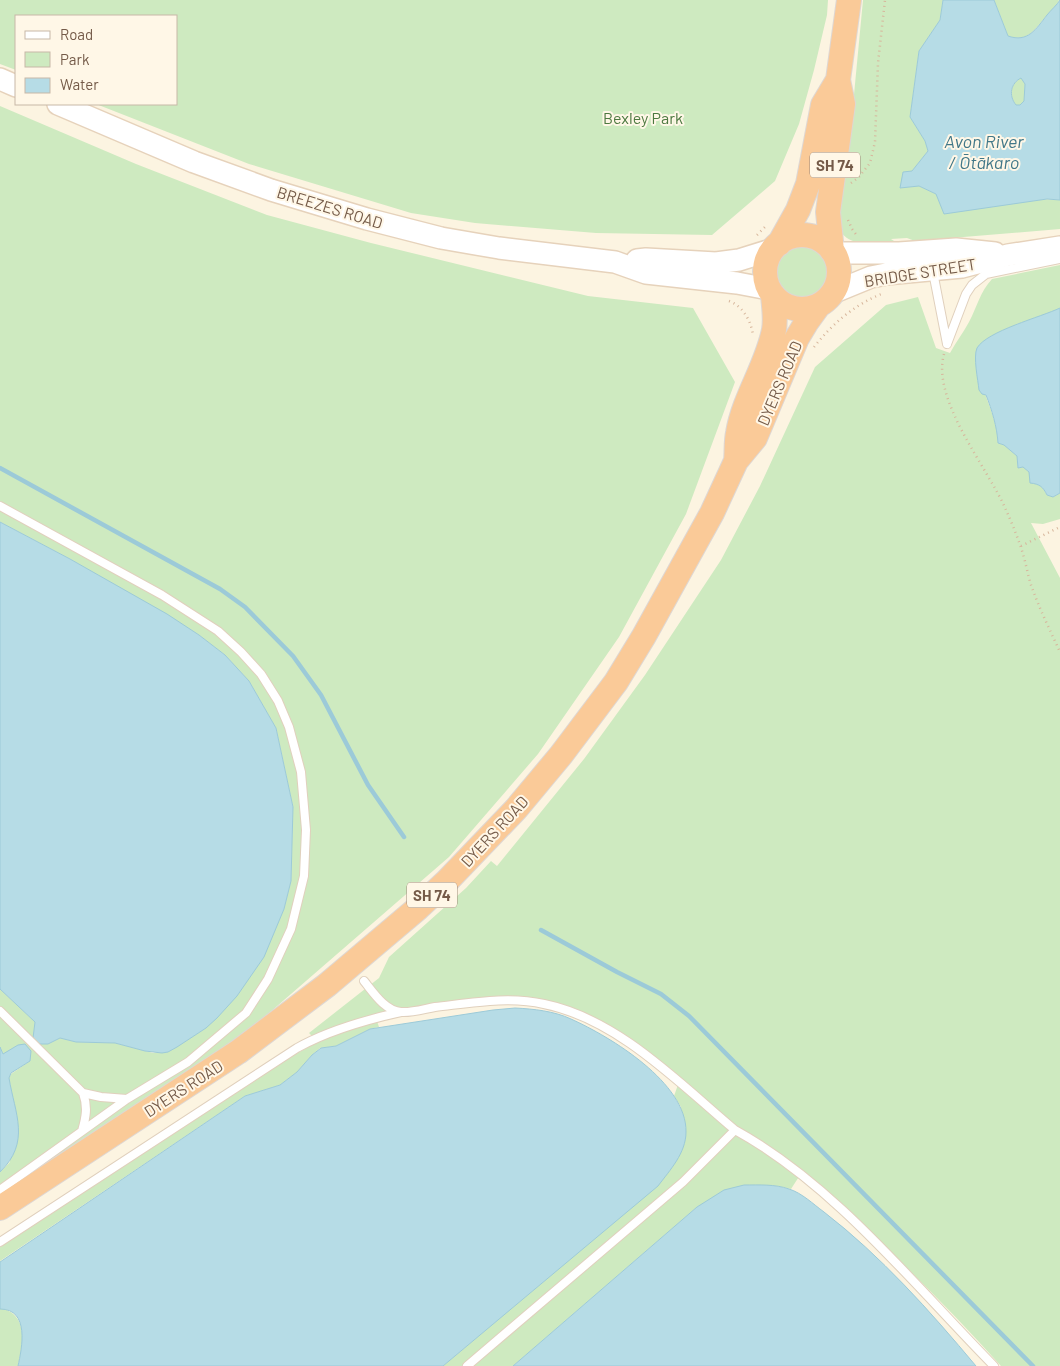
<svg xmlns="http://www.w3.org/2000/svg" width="1060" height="1366" viewBox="0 0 1060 1366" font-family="Barlow,sans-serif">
	<rect width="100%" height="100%" fill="#fcf4e1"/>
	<path fill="#ceeac0" d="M0,0H828L827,15L814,70L799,124L775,181L712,235L596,233L475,223L411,213L249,164L96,104H176V16H16V70L0,64Z
		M863,0H943L940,20L919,51L910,117L925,141L928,151L912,171L919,186L936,194L1060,200V229L915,241L907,238L891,239L897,243C881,244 846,248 840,229C838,225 840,218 840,214C840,195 842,186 847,168Z
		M994,0H1059C1057,6 1051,10 1047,15C1035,29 1028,43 1008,36Z
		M1021,77L1025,84L1024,101L1020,105H1016C1008,95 1011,84 1021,77Z
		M0,106L136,164L267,215L371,243L588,296L693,308L735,382L686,514L619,637L538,754L449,857L261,1020L183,1077L46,1168L0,1185V1172L10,1162L9,1078L11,1074L30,1061L18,1045L3,1055L0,1047V989L35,1022L33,1038L48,1044L60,1038L76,1042L115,1043L153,1053L168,1052L206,1028L284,909L291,881L293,807L276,728L249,681L225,655L199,635L70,559L0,522Z
		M776 273a26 26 0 1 1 52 0a26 26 0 1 1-52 0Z
		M1060,265V308L1047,315L1017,324L976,362C980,390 997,414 998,443L1004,445L1017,456L1018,468L1023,467C1030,472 1043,487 1047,495L1053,497L1060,493V519L1043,524L1031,523L1060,578V1366H1001C939,1297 872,1232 802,1172L791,1189L776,1186L744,1185L697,1207L513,1366H443L658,1185L681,1107L674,1096L680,1079C659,1064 638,1050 617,1036C607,1029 597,1020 586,1014C543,991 494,997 448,1003C401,1009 356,1018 312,1036L309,1033L379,978L389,957L466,888L491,861L497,866L584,759L645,675L721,560L760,486L815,367L886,305L918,297L936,348L950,353C956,342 963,333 969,322C977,307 980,292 992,279Z
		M377,1021L379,1027L370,1029L336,1046L320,1048L312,1055L297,1072L280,1085L245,1096L0,1261V1247L275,1066L324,1038Z
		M1,1308C30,1316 22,1344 18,1366H0V1309Z"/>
	<path fill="#b6dce6" stroke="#9ccad8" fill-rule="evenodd" d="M943,0H994L1008,36C1028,43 1036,29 1047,15C1051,10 1057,5 1060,0V200L1047,199L944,214L936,194L919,186L900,188L903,172L912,171L928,151L925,141L910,117L919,51L940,20ZM1021,78L1025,84L1024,101L1020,105H1016C1008,95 1011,83 1021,78Z
		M1060,308V493L1053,497L1047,495C1043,487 1040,484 1030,483L1029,472L1023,467L1018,468L1017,456L1004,445L998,443C997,427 992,410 986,395L982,394L979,390C978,380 973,357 977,348C987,331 1041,317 1060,308Z
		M0,522L70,559L167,614L199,635L225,655L249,681L276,728L293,807L291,881L284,909L264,957L237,996L217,1018L206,1028L177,1047L168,1052L162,1053L145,1051L115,1043L76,1042L60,1038L48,1044H39L33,1038L35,1022L0,989Z
		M515,1008C534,1009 554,1011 571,1019C611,1037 687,1083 686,1132C686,1153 670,1170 658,1186L443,1366H18C22,1348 30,1309 0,1309V1262L245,1096L280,1085L297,1072L312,1055L321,1048L336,1046L370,1029L493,1010Z
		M25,1044L31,1051L30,1061L11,1073L9,1078C15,1114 31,1142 0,1172V1047L3,1054L18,1045Z
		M744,1185C759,1185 775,1184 789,1189C802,1193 813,1204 824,1212C881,1256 930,1311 976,1366H513L697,1207L724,1190Z"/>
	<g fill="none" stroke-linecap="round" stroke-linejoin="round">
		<path stroke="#9ccad8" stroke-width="4.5" d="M0,468L220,589L245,607L293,656L321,695L368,785L404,837
			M541,930L617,972L661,994L689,1016L1033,1366"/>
		<defs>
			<path id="service" d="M933,272L947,344
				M947,344L966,294L972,285L986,274L1060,259
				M0,506L162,595L218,631L241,652L261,674L278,701L289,727L301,772L306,830L304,876L291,929L268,979L246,1013L188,1062L127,1099L0,1190
				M364,981C373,992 385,1011 401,1012C411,1013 424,1009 435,1007C471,1003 508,996 544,1004C618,1019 679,1083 735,1130L683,1182L467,1366
				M0,1011L83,1093L101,1097L127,1099
				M735,1130C835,1185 914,1285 994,1366
				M82,1131C86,1117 88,1107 83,1093
				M0,1242L297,1048C329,1030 365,1020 401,1012"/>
			<path id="secondary" d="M0,79L16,86
				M58,104L194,162L271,190L367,219L441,238L499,248L615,262L646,273L737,283L769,289
				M833,253H899L956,249L995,253
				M637,260L646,259L716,263L739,260L774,249
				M832,293L871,277L886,274L962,267L1008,255L1060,247"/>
			<path id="trunk" d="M765 272a37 37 0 1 1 74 0a37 37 0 1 1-74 0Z
				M779,244L798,210L808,184L823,105L838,80
				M832,251L828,212L843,104L838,80L849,0
				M736,461C737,452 736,442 738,433C744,397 767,366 774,330C776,319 774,307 773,295
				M0,1208L238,1052L327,985L418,908L447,881L516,809L561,755L616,682L644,636L712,513L736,461L755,438L797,338L806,323L819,305"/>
		</defs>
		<use href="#service" stroke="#e0d0bd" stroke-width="10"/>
		<use href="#secondary" stroke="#e6d2bb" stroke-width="24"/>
		<use href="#trunk" stroke="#ded7d3" stroke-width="26"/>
		<path stroke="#d7b69c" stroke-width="2.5" stroke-dasharray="1 4" stroke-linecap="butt" d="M851,183L858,178L870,163L875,142L878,63L885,0
			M848,220L852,229L858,237
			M757,235L767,225
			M729,301C743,306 751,321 753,335
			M814,347C833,323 855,304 884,293
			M944,354C931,400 988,468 1006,510C1011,521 1016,533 1020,545C1025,558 1027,572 1031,585C1039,608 1050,630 1060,652
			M1021,546L1060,527"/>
		<use href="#service" stroke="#fff" stroke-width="8"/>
		<use href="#secondary" stroke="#fff" stroke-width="21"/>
		<use href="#trunk" stroke="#faca98" stroke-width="24"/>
	</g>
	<g text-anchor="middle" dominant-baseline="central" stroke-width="4" stroke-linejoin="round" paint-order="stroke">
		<g fill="#fff7e7" stroke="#9e8978" stroke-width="1">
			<rect x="810" y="152.5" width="50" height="25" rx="4"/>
			<rect x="407" y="882.5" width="50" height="25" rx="4"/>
		</g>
		<g font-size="15" font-weight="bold" fill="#745a48">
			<text x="835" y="165">SH 74</text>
			<text x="432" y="895">SH 74</text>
		</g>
		<g font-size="16" fill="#4d7940" stroke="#fff7e7">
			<text x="643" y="117">Bexley Park</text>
		</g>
		<g font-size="16" fill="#745a48" stroke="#fff7e7">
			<text transform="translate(330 207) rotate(17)">BREEZES ROAD</text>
			<text transform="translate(920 272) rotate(-9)">BRIDGE STREET</text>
			<text transform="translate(779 383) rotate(-67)">DYERS ROAD</text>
			<text transform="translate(494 831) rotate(-47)">DYERS ROAD</text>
			<text transform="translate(183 1088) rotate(-33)">DYERS ROAD</text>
		</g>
		<g font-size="18" font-style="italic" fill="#417788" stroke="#fff7e7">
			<text x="984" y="141">Avon River<tspan x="984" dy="21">/ Ōtākaro</tspan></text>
		</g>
	</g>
	<rect x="15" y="15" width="162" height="90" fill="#fff7e7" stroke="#c7b8a7"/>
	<rect x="25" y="31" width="25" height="8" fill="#ffffff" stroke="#c7b8a7"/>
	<text x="60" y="40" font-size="15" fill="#745a48">Road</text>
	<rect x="25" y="52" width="25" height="15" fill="#ceeac0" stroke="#c7b8a7"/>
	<text x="60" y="65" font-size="15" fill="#745a48">Park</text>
	<rect x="25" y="78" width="25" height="15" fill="#b6dce6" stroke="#c7b8a7"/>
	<text x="60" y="90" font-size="15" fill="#745a48">Water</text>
</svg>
